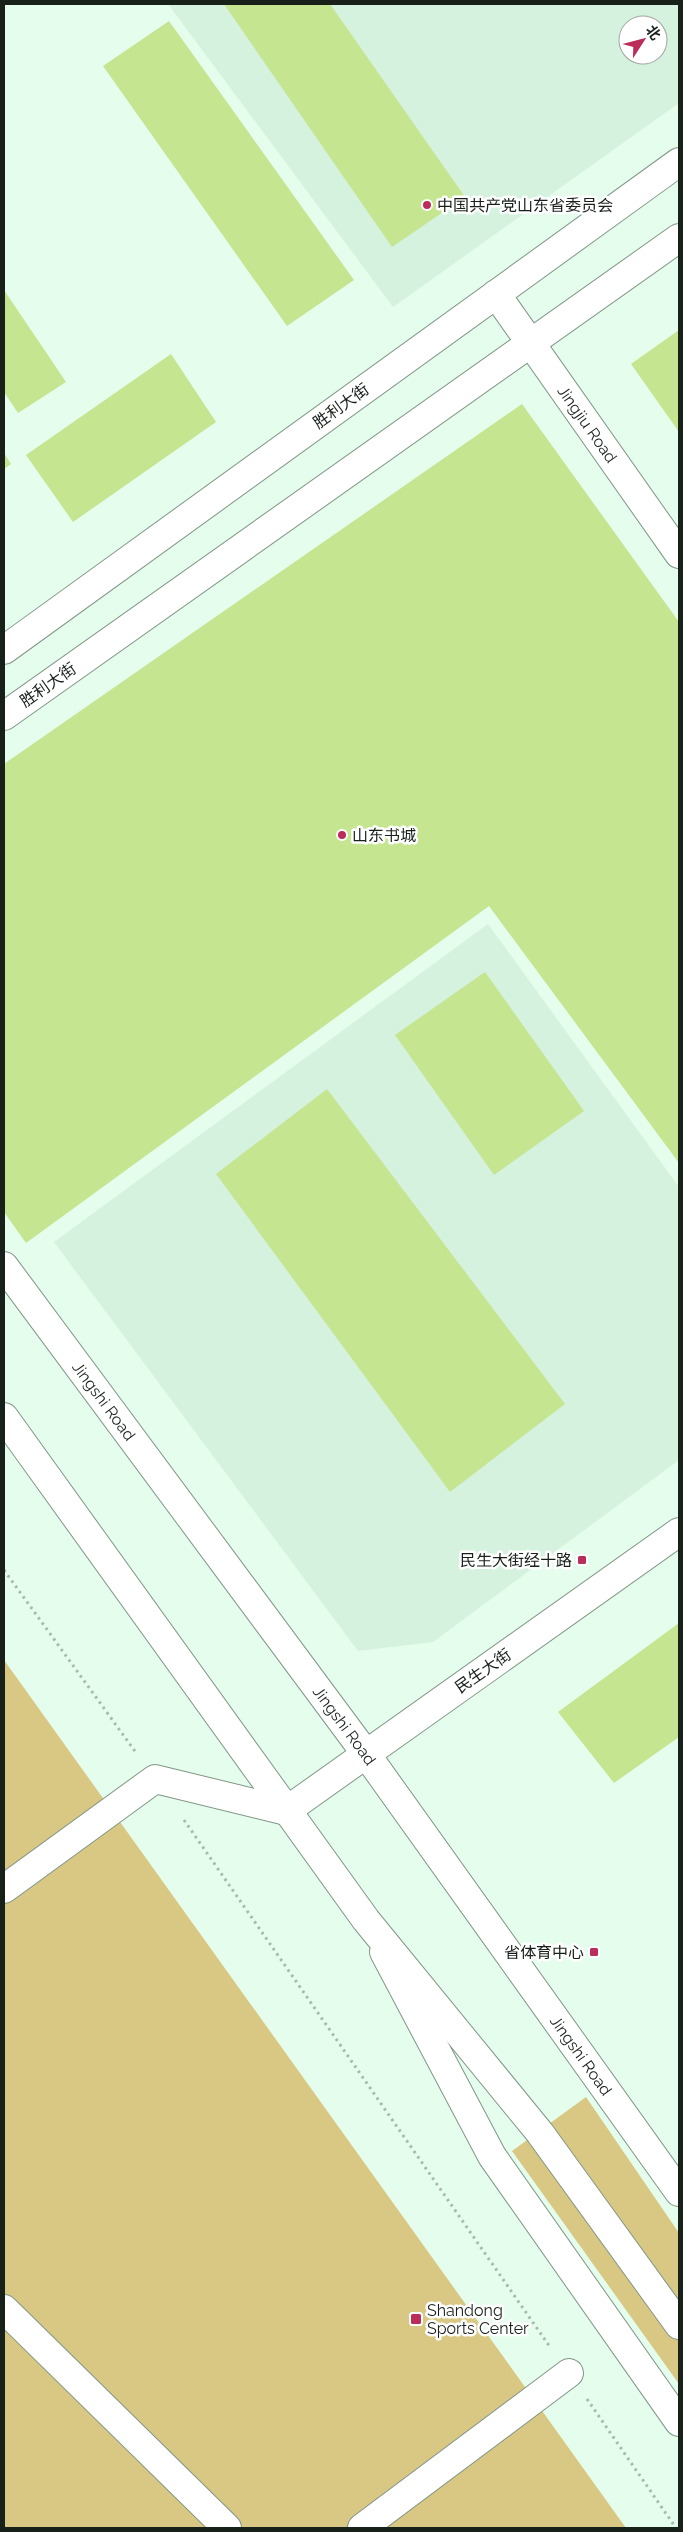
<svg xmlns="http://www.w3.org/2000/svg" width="683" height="2532" viewBox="0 0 683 2532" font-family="Raleway,'Noto Sans SC',sans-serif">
	<rect width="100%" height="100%" fill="#e5fdec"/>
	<path fill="#d4f2dd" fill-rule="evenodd" d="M168,4H679V103L393,307ZM628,25H658V55H628Z
		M488,924L679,1187V1460L433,1642L358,1651L54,1242Z"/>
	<path fill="#d9c883" d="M4,1660L626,2528H4Z
		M586,2097L679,2233V2384L512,2151Z"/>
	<path fill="#c5e591" d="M224,4H330L465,197L392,247Z
		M169,21L354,280L287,326L103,66Z
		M4,290L66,382L18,413L4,392Z
		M679,330V432L631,364Z
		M171,354L216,422L73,522L26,455Z
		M522,404L679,622V1163L489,906L26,1243L4,1212V764Z
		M4,453L11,464L4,469Z
		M485,972L584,1111L494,1175L395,1035Z
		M327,1089L565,1404L450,1492L216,1174Z
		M679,1623V1737L614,1783L558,1712Z"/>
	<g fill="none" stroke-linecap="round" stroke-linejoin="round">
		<defs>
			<g id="minor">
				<path id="s1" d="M496,294L679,554"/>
				<path d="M4,650L679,162"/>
				<path d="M4,716L679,238"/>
				<path d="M4,1889L155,1779L286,1811"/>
				<path d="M4,2309L227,2528"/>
				<path d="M362,2528L569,2373"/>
			</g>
			<path id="major" d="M286,1811L679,1532
				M384,1952L492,2156L679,2422"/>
			<g id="highway">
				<path id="s2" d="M4,1266L366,1754L679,2192"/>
				<path d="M4,1417L366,1920L540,2133L679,2325"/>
			</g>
		</defs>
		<use href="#minor" stroke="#809687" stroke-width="30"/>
		<use href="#major" stroke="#809687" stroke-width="30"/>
		<use href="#highway" stroke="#809687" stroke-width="30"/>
		<path stroke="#a7baac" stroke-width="3" stroke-dasharray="2.5 4" stroke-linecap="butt" d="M4,1570L137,1754
			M184,1820L550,2347
			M587,2399L676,2528"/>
		<use href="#minor" stroke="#fff" stroke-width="28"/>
		<use href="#major" stroke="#fff" stroke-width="28"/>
		<use href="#highway" stroke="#fff" stroke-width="28"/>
	</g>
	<g fill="#bb2c5b" stroke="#fff" stroke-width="2">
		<circle cx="427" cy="205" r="5"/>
		<circle cx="342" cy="835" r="5"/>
		<rect x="577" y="1555" width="10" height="10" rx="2.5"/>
		<rect x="589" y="1947" width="10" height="10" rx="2.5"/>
		<rect x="410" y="2313" width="12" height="12" rx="2.5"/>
	</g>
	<g text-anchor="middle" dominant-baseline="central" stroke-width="5" stroke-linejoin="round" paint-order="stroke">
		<g font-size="16" fill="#18201a" stroke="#fff" text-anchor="start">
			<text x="437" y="205">中国共产党山东省委员会</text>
			<text x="352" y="835">山东书城</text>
			<text x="572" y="1560" text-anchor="end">民生大街经十路</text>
			<text x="584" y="1952" text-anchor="end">省体育中心</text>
			<text x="427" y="2310">Shandong<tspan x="427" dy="18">Sports Center</tspan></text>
		</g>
		<g font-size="16" fill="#18201a" stroke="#fff">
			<text transform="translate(341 406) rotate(-36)">胜利大街</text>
			<text stroke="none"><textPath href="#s1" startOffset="159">Jingjiu Road</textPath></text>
			<text transform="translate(48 685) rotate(-35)">胜利大街</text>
			<text stroke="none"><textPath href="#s2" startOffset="168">Jingshi Road</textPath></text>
			<text transform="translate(483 1671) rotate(-35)">民生大街</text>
			<text stroke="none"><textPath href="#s2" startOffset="572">Jingshi Road</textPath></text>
			<text stroke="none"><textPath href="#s2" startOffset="978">Jingshi Road</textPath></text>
		</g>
	</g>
	<rect width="683" height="2532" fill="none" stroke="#18201a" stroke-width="10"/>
	<g transform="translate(643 40) rotate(54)"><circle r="24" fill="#ffffff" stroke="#a3a6a3"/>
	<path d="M0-4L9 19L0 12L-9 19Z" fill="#bb2c5b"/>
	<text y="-8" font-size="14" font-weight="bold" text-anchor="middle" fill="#18201a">北</text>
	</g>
</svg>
